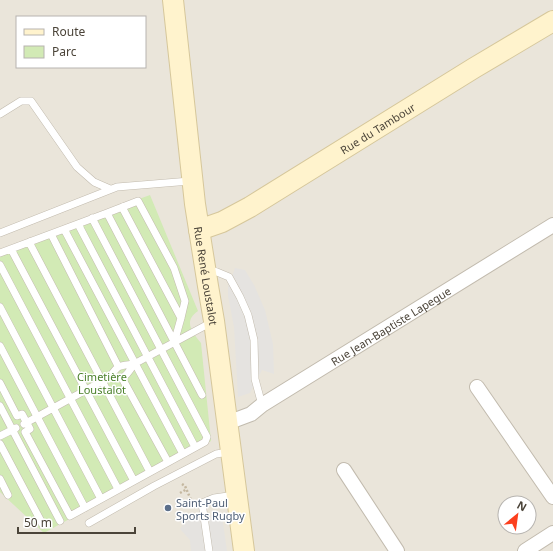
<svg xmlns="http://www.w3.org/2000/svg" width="553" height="551" viewBox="0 0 553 551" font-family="'Noto Sans',sans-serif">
	<rect width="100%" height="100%" fill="#f6f3ec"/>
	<path fill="#eae5da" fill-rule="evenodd" d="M0,0H553V551H0ZM17,17H145V67H17ZM505,503H529V527H505Z"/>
	<path fill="#d2eab5" d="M150,195L198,311C183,321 192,332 201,343L211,441L44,533L0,492V250Z"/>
	<path fill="#e5e3e0" d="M235,268L245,270L254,285L265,310L273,344L274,374L262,370L250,393L238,397L234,327L228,296V287Z
		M191,516H222L227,551H191L190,540L180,529Z"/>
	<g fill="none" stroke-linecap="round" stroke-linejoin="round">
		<defs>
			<path id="lane" d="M0,114L21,101H31L77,167L94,182L110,189
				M122,207L181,318
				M78,224L195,447
				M64,229L183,454
				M0,233L117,187L190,181
				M51,234L118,366
				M29,242L150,472
				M11,249L134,481
				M0,253L107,213
				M0,265L118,489
				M206,269L217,272L229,277L240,297L248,315L254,340L255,379L262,405
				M0,307L101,499
				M174,343L181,318L185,301L174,268L138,201L107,213L202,395
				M0,346L85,508
				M134,364C125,378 126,378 109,378C119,364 118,366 134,364L212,322
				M122,378L168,462
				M0,383L17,416L22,414L30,429L25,432L70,516L205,442L207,437L92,218
				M0,406L60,521
				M24,424L106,379
				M0,436L16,428
				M0,444L43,525
				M0,479L8,495
				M89,523L154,486L216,454L229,452
				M209,551L202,503L214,498L235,495"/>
			<g id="street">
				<path d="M477,387L553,497"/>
				<path id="s1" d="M227,423L251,414L262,405L553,225"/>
				<path d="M344,470L397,551"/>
				<path d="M525,551L553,533"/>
			</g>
			<g id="secondary">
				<path id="s2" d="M173,0L195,204L208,286L214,321L244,551"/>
				<path id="s3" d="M199,230L222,222L250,207L474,68L553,21"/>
			</g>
		</defs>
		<use href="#lane" stroke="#c2bbae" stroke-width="8"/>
		<use href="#street" stroke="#c2bbae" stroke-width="16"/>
		<use href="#secondary" stroke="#d6c79b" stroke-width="22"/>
		<path stroke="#c4b79f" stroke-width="2.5" stroke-dasharray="2 2" stroke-linecap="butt" d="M182,484L185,486L191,500
			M180,493L187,489"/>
		<use href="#lane" stroke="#fff" stroke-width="7"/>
		<use href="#street" stroke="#fff" stroke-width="14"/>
		<use href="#secondary" stroke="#fff3cd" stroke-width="20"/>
	</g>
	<circle fill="#5c6f8a" stroke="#fff" stroke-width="1.5" cx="168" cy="508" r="4"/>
	<g text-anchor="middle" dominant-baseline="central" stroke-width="3" stroke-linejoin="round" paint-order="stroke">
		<g font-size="11" fill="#4b4439" stroke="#fff">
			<text stroke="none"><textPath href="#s3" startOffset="206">Rue du Tambour</textPath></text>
			<text stroke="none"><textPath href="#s2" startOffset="278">Rue René Loustalot</textPath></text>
			<text stroke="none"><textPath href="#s1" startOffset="191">Rue Jean-Baptiste Lapegue</textPath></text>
		</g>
		<g font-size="11" fill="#4a7f2a" stroke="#fff">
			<text x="102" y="376">Cimetière<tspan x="102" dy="13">Loustalot</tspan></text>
		</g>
		<g font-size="11" fill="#4e5e75" stroke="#fff" text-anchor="start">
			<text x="176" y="502">Saint-Paul<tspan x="176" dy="13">Sports Rugby</tspan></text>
		</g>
	</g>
	<rect x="16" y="16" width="130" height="52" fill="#ffffff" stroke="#b7b4b0"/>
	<rect x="24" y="29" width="20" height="6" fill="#fff3cd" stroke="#b7b4b0"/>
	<text x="52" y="36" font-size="12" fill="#4b4439">Route</text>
	<rect x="24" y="46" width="20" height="12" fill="#d2eab5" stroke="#b7b4b0"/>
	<text x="52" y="56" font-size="12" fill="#4b4439">Parc</text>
	<g transform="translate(517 515) rotate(29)"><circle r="19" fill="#ffffff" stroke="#b7b4b0"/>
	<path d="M0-3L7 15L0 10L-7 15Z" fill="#fc3f1d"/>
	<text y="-6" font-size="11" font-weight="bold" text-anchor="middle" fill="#4b4439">N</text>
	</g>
	<path d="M18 527v6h117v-6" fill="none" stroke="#4b4439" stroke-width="2"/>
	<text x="24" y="527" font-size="12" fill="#4b4439" stroke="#ffffff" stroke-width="3" paint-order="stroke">50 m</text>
</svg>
